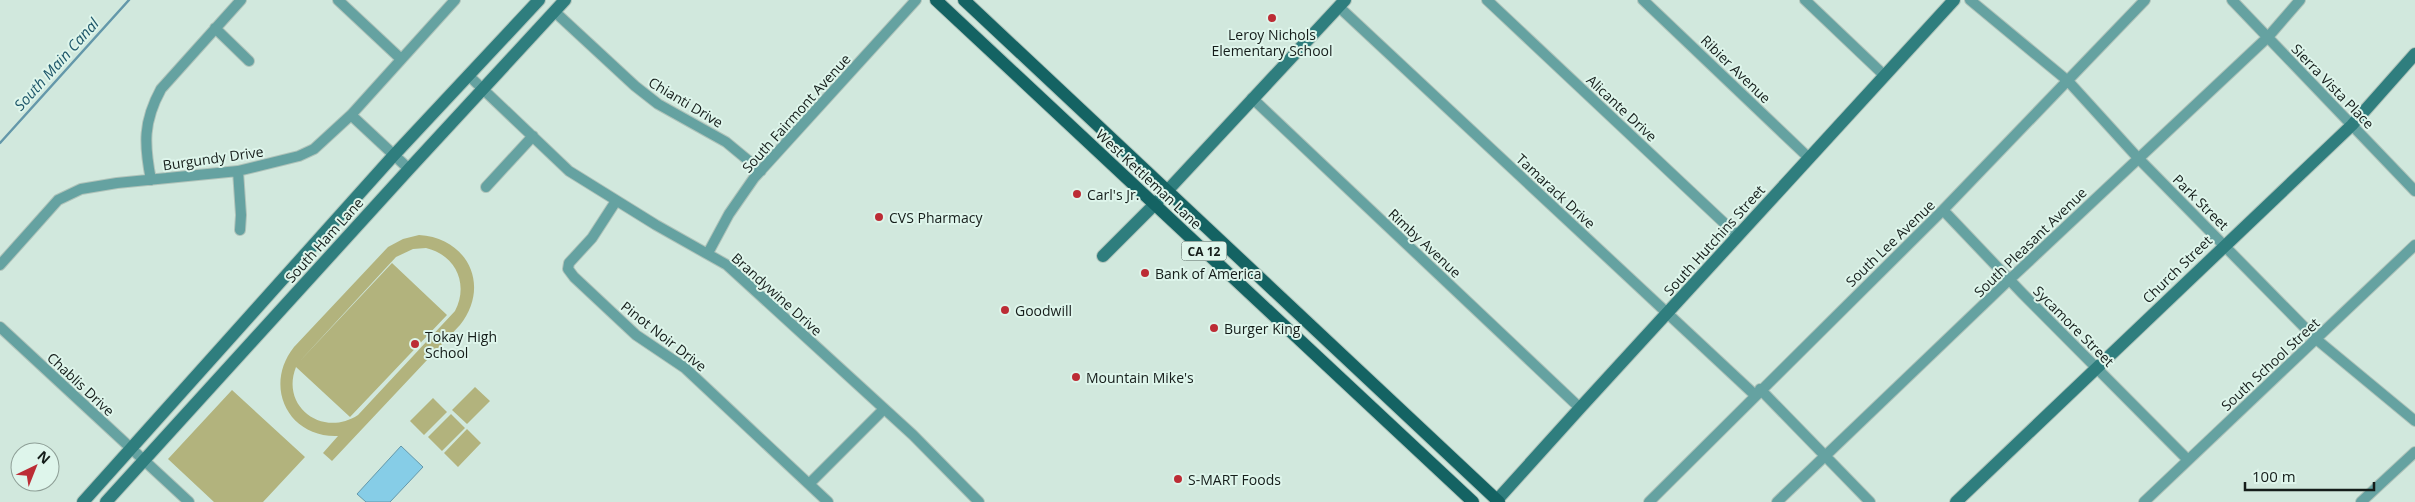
<svg xmlns="http://www.w3.org/2000/svg" width="2415" height="502" viewBox="0 0 2415 502" font-family="'Open Sans',sans-serif">
	<rect width="100%" height="100%" fill="#d1e8dd"/>
	<path fill="#b2b37d" fill-rule="evenodd" d="M419,235C468,238 491,286 460,325L332,461L323,453L338,436C288,438 263,386 294,347L388,247L403,239ZM426,248C456,255 469,284 455,311L358,415C323,438 280,407 296,367L350,417L447,315L392,263L299,362L396,257L413,249Z
		M475,387L490,401L467,424L452,410Z
		M232,390L305,457L263,502H214L168,459Z
		M433,398L447,412L424,435L410,421Z
		M451,414L465,428L442,451L428,437Z
		M467,429L481,443L458,467L444,453Z"/>
	<path fill="#86cde7" stroke="#6498aa" d="M401,446L423,467L390,502H366L357,494Z"/>
	<g fill="none" stroke-linecap="round" stroke-linejoin="round">
		<path stroke="#6498aa" stroke-width="2.5" d="M0,143L129,0"/>
		<defs>
			<path id="street" d="M338,0L401,59
				M1487,0L1738,236
				M1643,0L1809,158
				M1805,0L1885,76
				M1970,0L2068,81L2138,158L2316,339L2415,421
				M2232,0L2415,191
				M1339,7L1755,395
				M555,12L635,86L658,104L726,142L761,171
				M215,28L249,61
				M468,75L569,171L656,225L727,265L913,435L979,502
				M1252,98L1580,408
				M351,115L409,169
				M238,171L241,215L240,230
				M151,180C144,144 143,122 161,89L241,0
				M486,187L533,136
				M616,201L592,238L569,263L568,269L574,277L636,335L685,368L828,502
				M1943,210L2023,294L2188,460
				M708,253L729,214L754,178L916,0
				M0,265L58,200L81,189L117,183L238,171L299,156L314,149L351,115L455,0
				M0,327L189,502
				M1760,389L1870,502
				M809,484L884,409
				M1649,502L1943,210L2145,0
				M1777,502L2009,280L2268,37L2300,0
				M2144,502L2415,245
				M2361,502L2415,452"/>
			<path id="secondary" d="M1103,256L1154,205L1345,0
				M1497,500L1580,408L1954,0
				M83,502L394,155L539,0
				M106,502L409,169L565,0
				M1956,502L2352,125L2415,54"/>
			<path id="primary" d="M936,0L1473,502
				M964,0L1499,502"/>
		</defs>
		<use href="#street" stroke="#afc3ba" stroke-width="12"/>
		<use href="#secondary" stroke="#afc3ba" stroke-width="14"/>
		<use href="#primary" stroke="#afc3ba" stroke-width="14"/>
		<use href="#street" stroke="#65a2a1" stroke-width="10"/>
		<use href="#secondary" stroke="#2f7e7e" stroke-width="12"/>
		<use href="#primary" stroke="#146363" stroke-width="12"/>
	</g>
	<g fill="#bc2c35" stroke="#def5eb" stroke-width="2">
		<circle cx="1272" cy="18" r="5"/>
		<circle cx="1077" cy="194" r="5"/>
		<circle cx="879" cy="217" r="5"/>
		<circle cx="1145" cy="273" r="5"/>
		<circle cx="1005" cy="310" r="5"/>
		<circle cx="1214" cy="328" r="5"/>
		<circle cx="415" cy="344" r="5"/>
		<circle cx="1076" cy="377" r="5"/>
		<circle cx="1178" cy="479" r="5"/>
	</g>
	<g text-anchor="middle" dominant-baseline="central" stroke-width="4" stroke-linejoin="round" paint-order="stroke">
		<rect fill="#def5eb" stroke="#515e59" stroke-width="1" x="1181.5" y="241.5" width="45" height="19" rx="4"/>
		<g font-size="12" font-weight="bold" fill="#151d1a">
			<text x="1204" y="251">CA 12</text>
		</g>
		<g font-size="14" fill="#151d1a" stroke="#def5eb" text-anchor="start">
			<text x="1272" y="34" text-anchor="middle">Leroy Nichols<tspan x="1272" dy="16">Elementary School</tspan></text>
			<text x="1087" y="194">Carl's Jr.</text>
			<text x="889" y="217">CVS Pharmacy</text>
			<text x="1155" y="273">Bank of America</text>
			<text x="1015" y="310">Goodwill</text>
			<text x="1224" y="328">Burger King</text>
			<text x="425" y="336">Tokay High<tspan x="425" dy="16">School</tspan></text>
			<text x="1086" y="377">Mountain Mike's</text>
			<text x="1188" y="479">S-MART Foods</text>
		</g>
		<g font-size="14" fill="#151d1a" stroke="#def5eb">
			<text transform="translate(1736 69) rotate(44)">Ribier Avenue</text>
			<text transform="translate(2333 86) rotate(46)">Sierra Vista Place</text>
			<text transform="translate(686 102) rotate(31)">Chianti Drive</text>
			<text transform="translate(1622 108) rotate(43)">Alicante Drive</text>
			<text transform="translate(796 113) rotate(-48)">South Fairmont Avenue</text>
			<text transform="translate(213 158) rotate(-8)">Burgundy Drive</text>
			<text transform="translate(1149 179) rotate(43)">West Kettleman Lane</text>
			<text transform="translate(1556 191) rotate(43)">Tamarack Drive</text>
			<text transform="translate(2201 202) rotate(45)">Park Street</text>
			<text transform="translate(324 240) rotate(-48)">South Ham Lane</text>
			<text transform="translate(1714 240) rotate(-48)">South Hutchins Street</text>
			<text transform="translate(2030 242) rotate(-44)">South Pleasant Avenue</text>
			<text transform="translate(1425 243) rotate(43)">Rimby Avenue</text>
			<text transform="translate(1890 243) rotate(-44)">South Lee Avenue</text>
			<text transform="translate(2177 269) rotate(-44)">Church Street</text>
			<text transform="translate(777 294) rotate(42)">Brandywine Drive</text>
			<text transform="translate(2074 326) rotate(45)">Sycamore Street</text>
			<text transform="translate(664 336) rotate(38)">Pinot Noir Drive</text>
			<text transform="translate(2270 364) rotate(-43)">South School Street</text>
			<text transform="translate(81 384) rotate(43)">Chablis Drive</text>
		</g>
		<g font-size="15" font-style="italic" fill="#1e576a" stroke="#def5eb">
			<text transform="translate(56 64) rotate(-48)">South Main Canal</text>
		</g>
	</g>
	<g transform="translate(35 467) rotate(43)"><circle r="24" fill="#def5eb" stroke="#8e9f97"/>
	<path d="M0-4L9 19L0 12L-9 19Z" fill="#bc2c35"/>
	<text y="-8" font-size="14" font-weight="bold" text-anchor="middle" fill="#151d1a">N</text>
	</g>
	<path d="M2245 482v8h129v-8" fill="none" stroke="#151d1a" stroke-width="2.5"/>
	<text x="2252" y="482" font-size="15" fill="#151d1a" stroke="#def5eb" stroke-width="4" paint-order="stroke">100 m</text>
</svg>
